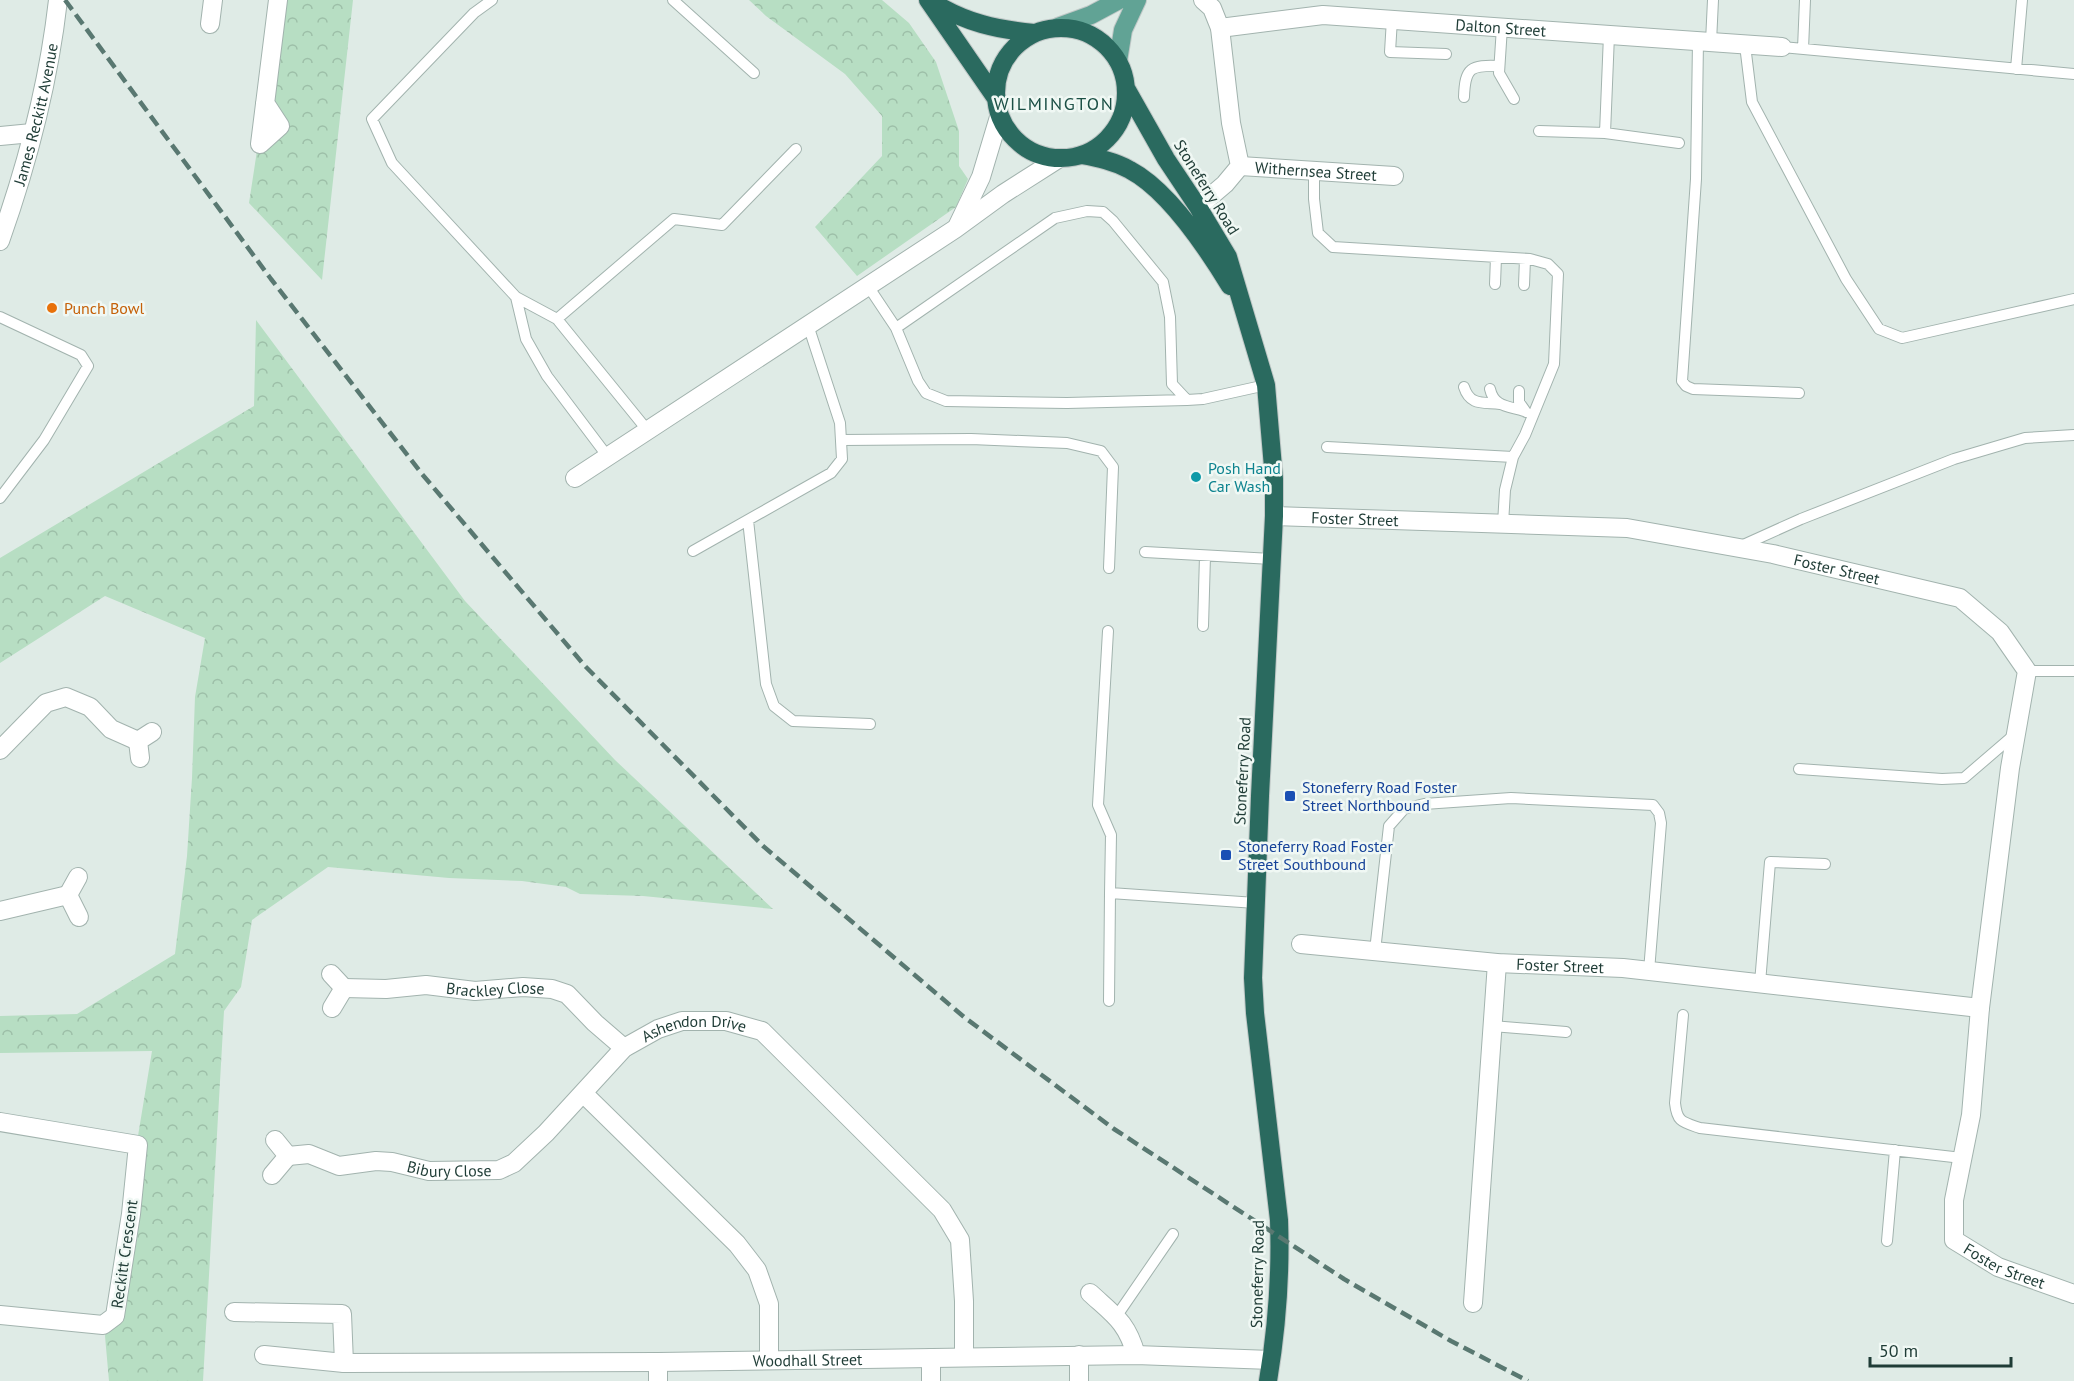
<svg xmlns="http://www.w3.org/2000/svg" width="2074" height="1381" viewBox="0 0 2074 1381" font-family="'PT Sans',sans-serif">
	<defs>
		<pattern id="forest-crowns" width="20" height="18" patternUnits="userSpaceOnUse" patternTransform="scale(1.5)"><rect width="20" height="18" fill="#b7dec3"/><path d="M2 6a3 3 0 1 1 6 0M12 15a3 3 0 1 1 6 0" fill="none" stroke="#9dbfa8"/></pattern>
	</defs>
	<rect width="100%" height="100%" fill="#dfebe6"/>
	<path fill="url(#forest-crowns)" d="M280,0H353L322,280L249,203Z
		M749,0H882L909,23L936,62L959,131V166L968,179L956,207L857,276L815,227L882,156V116L845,74L766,16Z
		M256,320L465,601L615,760L773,909L643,896L580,894L566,887L522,881L449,878L328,867L252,920L241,987L224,1011L203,1381H109L105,1336L152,1051L0,1053V1016L77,1014L175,954L187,856L192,778L195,697L205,638L105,596L0,663V558L254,406Z"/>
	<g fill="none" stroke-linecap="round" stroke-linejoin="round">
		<defs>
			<path id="lane" d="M492,0L474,13L372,119L392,163L516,297L526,339L547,376L608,457
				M673,0L754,73
				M1392,19L1390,52L1446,54
				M1502,27L1499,73L1514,99
				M1698,41L1696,179L1682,381L1686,386L1693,389L1799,393
				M1711,42L1713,0
				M1745,45L1752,102L1846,279L1879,329L1902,338L2074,299
				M1782,47L2074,74
				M1803,49L1805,0
				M2016,69L2022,0
				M1464,97C1465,67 1471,65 1499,66
				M1539,131L1605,133L1679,143
				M1605,133L1609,35
				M1314,171V199L1318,233L1333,247L1530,259L1548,264L1558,274L1554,364L1525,435L1513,457L1505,490L1503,524
				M1495,284L1496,257
				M1524,285L1525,259
				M868,286L896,328L1055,218L1087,211L1103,212L1113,221L1163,282L1170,317L1172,384L1187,400L1203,399L1266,385
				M516,297L557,319L648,431
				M0,317L81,355L88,366L44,440L0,498
				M557,319L674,219L722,225L796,149
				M896,328L918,381L926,393L946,401L1067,403L1187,400
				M1464,387C1470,406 1483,402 1500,404
				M1490,389C1494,407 1508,406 1524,411
				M1519,391V402L1526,412
				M842,440L971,439L1067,443L1101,451L1113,467L1109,568
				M1327,447L1513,457
				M748,520L766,684L774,706L793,721L870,724
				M1741,546L1801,519L1954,459L2025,438L2074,435
				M693,551L831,473L842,459L840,423L808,325
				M1145,552L1272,559
				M1203,626L1205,556
				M1108,631L1098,805L1111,835L1110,893
				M2027,671H2074
				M1799,769L1942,779L1964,778L2014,735
				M1375,951L1389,826L1404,809L1424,804L1511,798L1653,805L1659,813L1661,823L1649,971
				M1760,983L1770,862L1825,864
				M1109,1001L1110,893L1256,903
				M1683,1015L1675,1103C1677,1122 1682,1122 1700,1128L1962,1158
				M1492,1026L1566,1032
				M1887,1241L1895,1150
				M1116,1317L1173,1234"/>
			<g id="street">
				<path d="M210,24L213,0"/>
				<path id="s1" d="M1220,28L1323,15L1782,47"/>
				<path d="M265,103L280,126L260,144C266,96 272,48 278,0"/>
				<path d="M0,136L32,133"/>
				<path id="s2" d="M1240,166L1394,176"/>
				<path d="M1198,207L1225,184L1240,166L1231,123L1220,28L1212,8L1203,0"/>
				<path d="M958,225L981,177L999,117"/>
				<path id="s3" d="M0,241C27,165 49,80 58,0"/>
				<path d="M575,478L955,229L1003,194L1058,159"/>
				<path id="s4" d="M1274,516L1627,528L1773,554L1960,598L2000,632L2027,671L2010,768L1980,1008L1971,1115L1954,1200V1240L1998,1267L2074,1294"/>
				<path d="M0,750L46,703L66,697L90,707L111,729L138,741"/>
				<path d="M140,758L138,741L152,732"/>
				<path d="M78,877L68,895L79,917"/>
				<path d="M0,911L68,895"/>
				<path id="s5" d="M1301,944L1497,963L1623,968L1980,1008"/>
				<path d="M331,974L344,988L332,1008"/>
				<path id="s6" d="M344,988L386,989L426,985L475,991L523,987L552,989L567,994L595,1023L624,1048"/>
				<path d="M584,1094L737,1244L757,1270L769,1304V1360"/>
				<path d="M0,1122L138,1145L131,1214L115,1316L103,1325L0,1315"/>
				<path id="s7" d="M288,1156L309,1154L339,1166L376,1161L392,1162L429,1171L499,1170L514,1163L546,1133L624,1048L658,1029L682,1021H726L762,1031L942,1210L960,1240L964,1301V1357"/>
				<path d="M272,1175L288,1156L275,1140"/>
				<path d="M1090,1293C1114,1315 1127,1322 1136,1355"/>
				<path d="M1473,1303L1497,963"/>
				<path d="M234,1312L342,1314L344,1363"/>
				<path id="s8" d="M264,1355L344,1363L658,1362L1136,1355L1271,1360"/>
				<path d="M1079,1355V1381"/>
				<path d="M931,1358V1381"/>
				<path d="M658,1381V1362"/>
			</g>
			<path id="primary" d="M1058,27L1091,15L1119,0
				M1118,61L1123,30L1137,0"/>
			<path id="highway" d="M928,0L995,97
				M934,3C967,23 995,29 1034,33
				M996 93a65 65 0 1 1 130 0a65 65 0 1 1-130 0Z
				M1127,90L1166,159L1198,207L1228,257L1266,385L1274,479V516L1260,796L1253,978L1255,1013L1279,1220C1281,1275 1277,1327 1268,1381
				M1081,155C1098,158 1114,161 1130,170C1168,190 1208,250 1230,286"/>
		</defs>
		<use href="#lane" stroke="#a2b3ae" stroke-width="12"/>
		<use href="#street" stroke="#a2b3ae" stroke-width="20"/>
		<use href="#primary" stroke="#c0c8c7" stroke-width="20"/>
		<use href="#highway" stroke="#c0c8c7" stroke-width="20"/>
		<use href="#lane" stroke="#fff" stroke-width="10"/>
		<use href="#street" stroke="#fff" stroke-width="18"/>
		<use href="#primary" stroke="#61a395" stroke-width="18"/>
		<use href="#highway" stroke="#2a6a5f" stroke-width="18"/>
		<path stroke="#597871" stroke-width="4.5" stroke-dasharray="12 6" stroke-linecap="butt" d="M65,0L271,279L422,474L585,666L763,846L964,1017L1114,1129L1344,1279L1451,1341L1528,1381"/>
	</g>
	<circle fill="#e8710a" stroke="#f0f8f4" stroke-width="2" cx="52" cy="308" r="6"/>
	<circle fill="#0f9aa8" stroke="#f0f8f4" stroke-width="2" cx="1196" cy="477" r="6"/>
	<g fill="#1a4fb4" stroke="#f0f8f4" stroke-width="2">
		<rect x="1284" y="790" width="12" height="12" rx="3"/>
		<rect x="1220" y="849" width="12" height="12" rx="3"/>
	</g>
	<g text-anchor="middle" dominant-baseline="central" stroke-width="5" stroke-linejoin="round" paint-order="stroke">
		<g font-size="16" fill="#1f3c36" stroke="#f0f8f4">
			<text stroke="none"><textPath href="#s1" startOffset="282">Dalton Street</textPath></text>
			<text stroke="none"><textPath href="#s3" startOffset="132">James Reckitt Avenue</textPath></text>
			<text stroke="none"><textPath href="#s2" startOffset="76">Withernsea Street</textPath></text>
			<text transform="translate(1207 187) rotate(58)">Stoneferry Road</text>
			<text stroke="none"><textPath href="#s4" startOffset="81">Foster Street</textPath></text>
			<text stroke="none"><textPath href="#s4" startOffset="567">Foster Street</textPath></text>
			<text transform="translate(1242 771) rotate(-87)">Stoneferry Road</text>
			<text stroke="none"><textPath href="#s5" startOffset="260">Foster Street</textPath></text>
			<text stroke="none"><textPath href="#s6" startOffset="152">Brackley Close</textPath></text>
			<text stroke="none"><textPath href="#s7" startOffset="466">Ashendon Drive</textPath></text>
			<text stroke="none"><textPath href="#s7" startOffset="165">Bibury Close</textPath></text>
			<text transform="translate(124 1254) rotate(-82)">Reckitt Crescent</text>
			<text stroke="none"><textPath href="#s4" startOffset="1425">Foster Street</textPath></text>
			<text transform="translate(1257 1274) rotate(-89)">Stoneferry Road</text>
			<text stroke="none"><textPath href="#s8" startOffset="544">Woodhall Street</textPath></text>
		</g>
		<g font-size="16" fill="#c56008" stroke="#f0f8f4" text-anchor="start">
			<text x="64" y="308">Punch Bowl</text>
		</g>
		<g font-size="16" fill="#0d838f" stroke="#f0f8f4" text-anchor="start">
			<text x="1208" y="468">Posh Hand<tspan x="1208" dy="18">Car Wash</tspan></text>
		</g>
		<g font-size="16" fill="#164399" stroke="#f0f8f4" text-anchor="start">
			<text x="1302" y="787">Stoneferry Road Foster<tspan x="1302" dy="18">Street Northbound</tspan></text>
			<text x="1238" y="846">Stoneferry Road Foster<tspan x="1238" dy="18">Street Southbound</tspan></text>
		</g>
		<g font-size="18" letter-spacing="1.5" fill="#1b4f45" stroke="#f0f8f4">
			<text x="1054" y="103">WILMINGTON</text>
		</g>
	</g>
	<path d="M1870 1357v9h141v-9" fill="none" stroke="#1f3c36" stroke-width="3"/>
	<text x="1879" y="1357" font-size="18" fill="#1f3c36" stroke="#f0f8f4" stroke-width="4.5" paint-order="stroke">50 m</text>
</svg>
